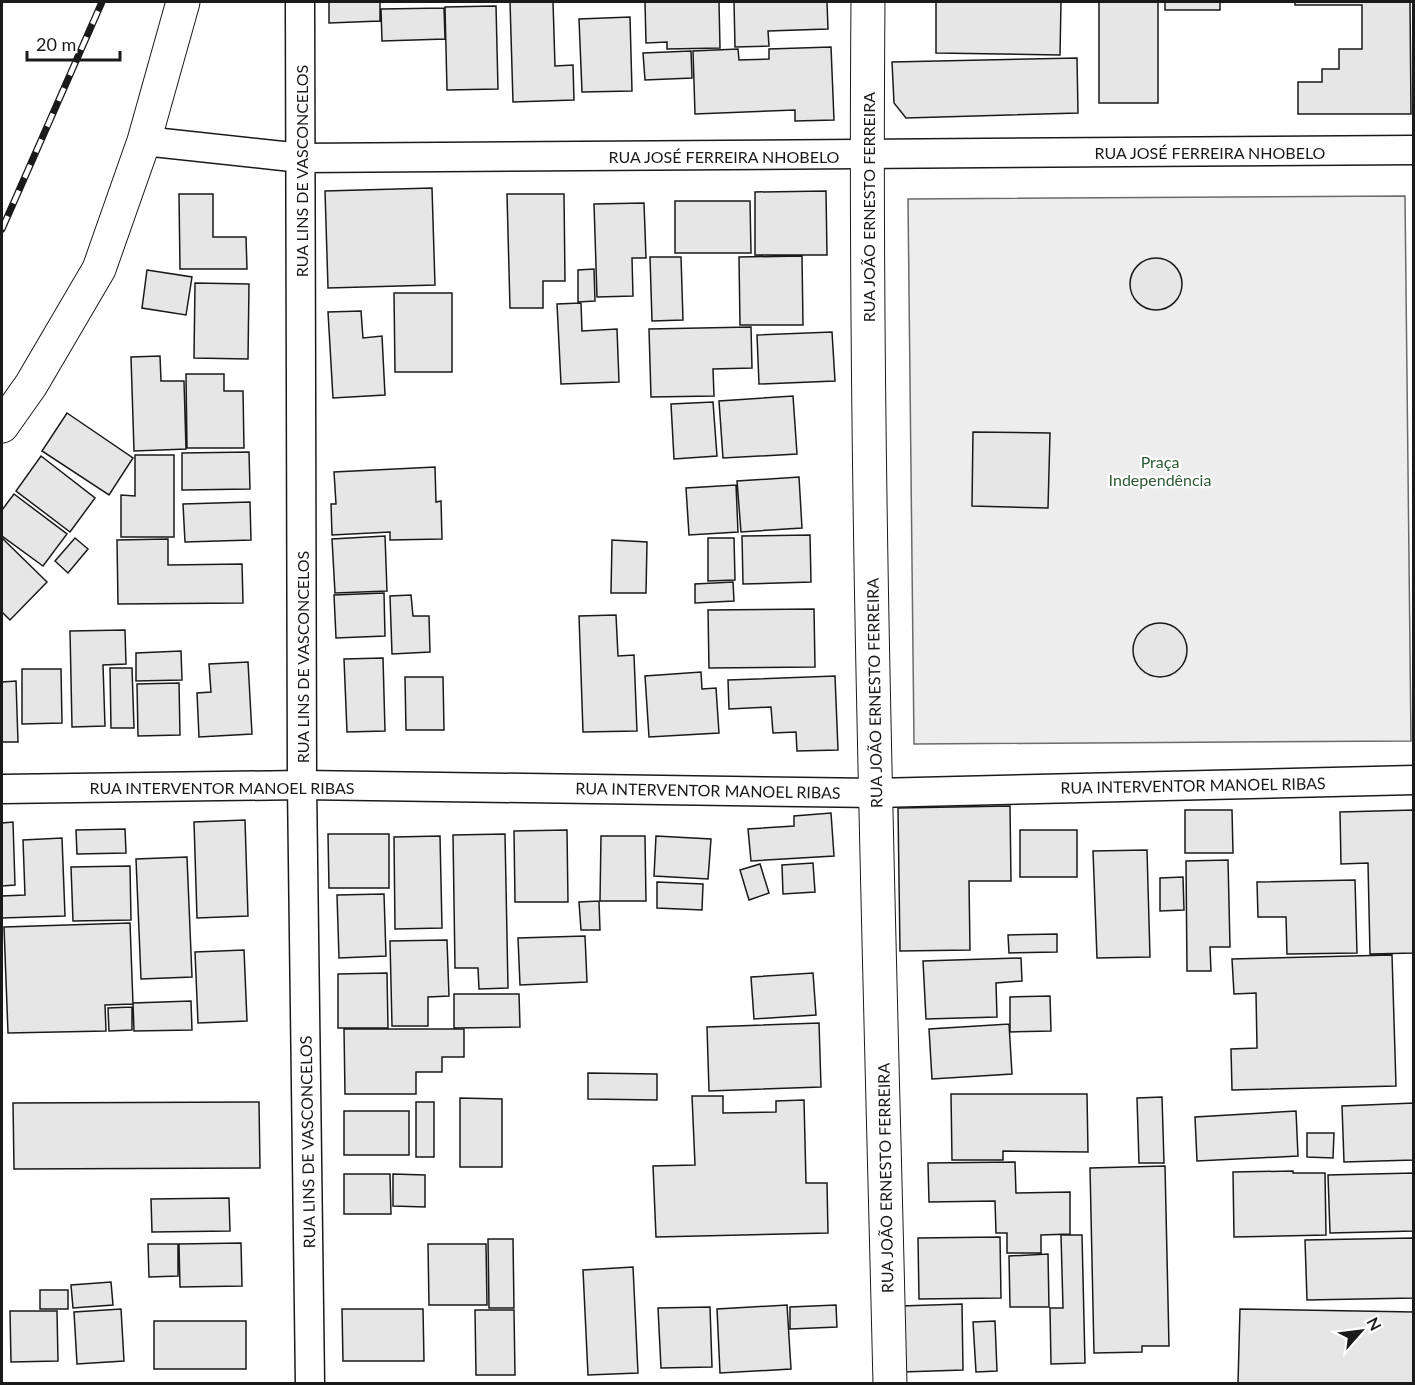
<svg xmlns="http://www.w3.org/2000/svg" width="1415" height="1385" viewBox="0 0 1415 1385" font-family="Lato,sans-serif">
	<rect width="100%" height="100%" fill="#fff"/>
	<path fill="#ededed" stroke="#6a6a6a" stroke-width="1.5" d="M1405,196L1411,741L914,744L908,199Z"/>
	<path fill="#e6e6e6" stroke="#1a1a1a" stroke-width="1.5" d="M329,2H380V21L329,23Z
		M510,2H553L555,66L573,65L574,100L513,102Z
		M645,2H719L720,48L667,49V42L646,43Z
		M734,2H827L828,29L768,31L769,46L735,47Z
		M936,2H1061L1060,55L936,53Z
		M1099,2H1158V103H1099Z
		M1165,2H1220V10H1165Z
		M1295,2H1410L1411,114H1298V82H1322V69H1339V49H1362V5H1295Z
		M496,6L498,89L447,90L445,7Z
		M444,8L445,39L382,41L381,9Z
		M630,17L632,91L582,92L579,19Z
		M831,47L834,120L795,121V110L695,114L693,51L738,49L739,60L769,59V49Z
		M691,51L692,78L645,80L643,53Z
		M1077,58L1078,113L906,118L894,103L892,62Z
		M432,188L435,285L328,288L325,191Z
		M826,191L827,255H755V192Z
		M179,194H213V237H246L247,269H180Z
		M507,194H564L565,281H543V308H510Z
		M675,201H750L751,253H675Z
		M644,203L646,258H632L633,296L597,297L594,204Z
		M802,256L803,325H740L739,257Z
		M650,257H681L683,320L652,321Z
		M1130 284a26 26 0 1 1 52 0a26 26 0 1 1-52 0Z
		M594,269L595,301L578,302V270Z
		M147,270L192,277L186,315L142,308Z
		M195,283L249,284L248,359L194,358Z
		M394,293H452V372H395Z
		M581,303L582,331L617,329L619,382L561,384L557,304Z
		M361,311L363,338L382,336L385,395L333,398L328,312Z
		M751,327L752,368L713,369L714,396L651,397L649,329Z
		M832,332L835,381L759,384L757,335Z
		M160,356L161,381H184L186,449L134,451L131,357Z
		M186,374H224V391H243L244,448H187Z
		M793,396L797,454L723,458L719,401Z
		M713,402L717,456L674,459L671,404Z
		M67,413L133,458L109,495L42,451Z
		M973,432L1050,433L1048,508L972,506Z
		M249,452L250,489L182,490V453Z
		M135,455H174V537H121V495L135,496Z
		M41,456L95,498L70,532L16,491Z
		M435,467L436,502L441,501L442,539L390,540V532L332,535L331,504H336L334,472Z
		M799,477L802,528L741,532L737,481Z
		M736,485L738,532L689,535L686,488Z
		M14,494L67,534L43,566L2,536V510Z
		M250,502L251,540L185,542L183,504Z
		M810,535L811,582L743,584L742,536Z
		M385,536L387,591L335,593L332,539Z
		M2,538L47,582L10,620L2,612Z
		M75,538L88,549L68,573L55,561Z
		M708,538H734L735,580L708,581Z
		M168,539V565L242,564L243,603L118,604L117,540Z
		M612,540L647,542L646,593H611Z
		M733,582L734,601L695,603V584Z
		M384,593L385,636L336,638L334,595Z
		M411,595L413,616H429L430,652L392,654L390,596Z
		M814,609L815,667L709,668L708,610Z
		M616,615L618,656L634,655L637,731L583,732L579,616Z
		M1133 650a27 27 0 1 1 54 0a27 27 0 1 1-54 0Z
		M125,630L126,664L103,665L105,726L72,727L70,631Z
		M181,651L182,680L136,681V653Z
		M383,658L385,731L347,732L344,659Z
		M248,662L252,734L199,737L197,693L211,692L209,664Z
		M110,668H132L134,728H111Z
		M22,669H61L62,723L22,724Z
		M701,672L702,689L716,688L719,733L649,737L645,676Z
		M835,676L838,750L797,751L796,732L773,733L771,707L729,709L728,680Z
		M405,677H443L444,730H406Z
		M16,681L18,742H2V682Z
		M179,683L180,735L138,736L137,684Z
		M1010,806L1011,881H969L970,950L900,951L898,808Z
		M1185,810H1232L1233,853H1185Z
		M1414,810V953L1370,954L1368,863L1341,864L1340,812Z
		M831,813L834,856L751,861L748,829L794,826V816Z
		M245,820L248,916L197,918L194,822Z
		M13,822L15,885L2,886V823Z
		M125,829L126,853L77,854L76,830Z
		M567,830L568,902H515L514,831Z
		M1020,830H1077V877H1020Z
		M328,834H389V888H329Z
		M505,834L508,988L479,989L478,968H455L453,835Z
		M440,836L442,928L395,929L394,837Z
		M601,836H645L646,901H600Z
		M656,836L711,839L708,879L654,876Z
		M62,838L65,916L2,918V896L25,895L23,840Z
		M1147,850L1150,957L1097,958L1093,851Z
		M187,857L192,977L141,979L136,859Z
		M1228,860L1230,947H1210L1211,971H1187L1186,861Z
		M813,863L815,892L783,894L782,865Z
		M760,864L769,893L749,900L740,870Z
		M130,866L131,920L73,921L71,867Z
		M1183,877L1184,910L1160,911V878Z
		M1355,880L1357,953L1287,954L1286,917H1258L1257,882Z
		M657,882L703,884L702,910L657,908Z
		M384,894L386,956L339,958L337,895Z
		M599,901L600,930H581L579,902Z
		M130,923L133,1004L105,1005L106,1031L8,1033L4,927Z
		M1057,934V952L1009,953L1008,935Z
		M585,936L587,982L520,985L518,938Z
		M447,940L449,996L428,997V1026H392L390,941Z
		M244,950L247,1021L198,1023L195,952Z
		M1392,955L1396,1086L1232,1090L1231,1049L1257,1048L1256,993L1234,994L1232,959Z
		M1021,958L1022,981L996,983L997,1017L926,1019L923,961Z
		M387,973L388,1028H338V974Z
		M813,973L816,1015L754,1019L751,977Z
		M454,994H519L520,1027L454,1028Z
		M1050,996L1051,1031L1010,1032V997Z
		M191,1001L192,1030L134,1031L133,1003Z
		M132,1007V1030L109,1031L108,1008Z
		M819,1023L821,1087L709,1091L707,1027Z
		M1009,1024L1012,1074L932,1079L929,1029Z
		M344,1029H464V1057H442V1072H416V1094H345Z
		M588,1073L657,1074V1100L588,1099Z
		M951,1094H1087L1088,1152L1003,1151V1160H952Z
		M692,1096H723V1113L776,1112V1101L804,1100L806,1183H827L828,1233L656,1237L653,1166L695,1165Z
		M1162,1097L1164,1163H1139L1137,1098Z
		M460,1098L502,1099V1167H460Z
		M259,1102L260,1168L14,1169L13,1103Z
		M416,1102H434V1157H416Z
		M1414,1103V1160L1344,1162L1342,1106Z
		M344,1111H409V1155H344Z
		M1296,1111L1298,1156L1197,1161L1195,1117Z
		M1307,1133H1334L1333,1158L1307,1157Z
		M1015,1162L1016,1193L1070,1192V1234L1041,1235V1253H1007V1233H996L995,1201L929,1202L928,1163Z
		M1165,1166L1169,1346H1142V1352L1094,1353L1090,1168Z
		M1293,1171V1173H1325L1326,1235L1234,1237L1233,1172Z
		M1414,1173V1231L1330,1233L1328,1175Z
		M344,1174H390L391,1214H344Z
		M393,1174L425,1175V1207L393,1206Z
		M229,1198L230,1231L152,1232L151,1199Z
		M1061,1235H1082L1085,1363L1051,1364L1050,1308H1063Z
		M1000,1237L1001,1298L919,1299L918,1238Z
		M1413,1238L1414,1298L1307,1300L1305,1240Z
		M488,1239H513L514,1308H489Z
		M241,1243L242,1286L180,1287L179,1244Z
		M148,1244H178V1276L149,1277Z
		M428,1244H486L487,1305H429Z
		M1048,1254L1049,1307H1010L1009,1256Z
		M633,1267L638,1373L588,1375L583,1270Z
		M111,1282L113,1305L73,1308L71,1285Z
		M40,1290H68V1309H40Z
		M962,1304L963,1370L902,1372L901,1306Z
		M787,1305L791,1369L720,1373L717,1309Z
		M836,1305L837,1327L790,1329V1307Z
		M710,1307L712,1367L661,1368L658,1308Z
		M121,1309L124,1361L77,1364L74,1312Z
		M342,1309H423L424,1361H343Z
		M1240,1309L1414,1312V1384L1238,1383Z
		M475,1310H514L515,1375H476Z
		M10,1311H57L58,1361L11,1362Z
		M154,1321H246V1369H154Z
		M995,1321L997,1371L976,1372L973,1322Z"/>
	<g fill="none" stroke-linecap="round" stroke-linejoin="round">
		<defs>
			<path id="street" d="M300,2L302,785L310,1384
				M144,141L301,158L1414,150
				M2,789L302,785L876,793L1414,780"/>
			<path id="secondary" d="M868,2C864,462 879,923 890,1384"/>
			<path id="primary" d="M2,426L31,385L99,269L144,141L183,2"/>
		</defs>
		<use href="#street" stroke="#1a1a1a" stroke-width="31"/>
		<use href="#secondary" stroke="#1a1a1a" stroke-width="35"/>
		<use href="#primary" stroke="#1a1a1a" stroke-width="35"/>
		<use href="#street" stroke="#fff" stroke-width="28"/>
		<use href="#secondary" stroke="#fff" stroke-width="33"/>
		<use href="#primary" stroke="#fff" stroke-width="33"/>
		<defs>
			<path id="rail" d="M2,229L102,2"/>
		</defs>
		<use href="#rail" stroke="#1a1a1a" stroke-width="7"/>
		<use href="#rail" stroke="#fff" stroke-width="4.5" stroke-dasharray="14" stroke-linecap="butt"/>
	</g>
	<g text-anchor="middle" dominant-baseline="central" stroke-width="4.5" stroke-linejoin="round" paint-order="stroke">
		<g font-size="16" fill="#1a1a1a" stroke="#fff">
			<text x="1210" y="152">RUA JOSÉ FERREIRA NHOBELO</text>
			<text x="724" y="156">RUA JOSÉ FERREIRA NHOBELO</text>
			<text transform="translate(301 171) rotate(-90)">RUA LINS DE VASCONCELOS</text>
			<text transform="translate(868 207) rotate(-90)">RUA JOÃO ERNESTO FERREIRA</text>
			<text transform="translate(302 657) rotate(-90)">RUA LINS DE VASCONCELOS</text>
			<text transform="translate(874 693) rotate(-91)">RUA JOÃO ERNESTO FERREIRA</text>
			<text transform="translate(1193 785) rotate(-1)">RUA INTERVENTOR MANOEL RIBAS</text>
			<text x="222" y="787">RUA INTERVENTOR MANOEL RIBAS</text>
			<text transform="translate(708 790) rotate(1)">RUA INTERVENTOR MANOEL RIBAS</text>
			<text transform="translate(307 1142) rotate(-91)">RUA LINS DE VASCONCELOS</text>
			<text transform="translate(885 1178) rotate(-91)">RUA JOÃO ERNESTO FERREIRA</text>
		</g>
		<g font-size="16" fill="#2b5a34" stroke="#fff">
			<text x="1160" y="461">Praça<tspan x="1160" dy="18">Independência</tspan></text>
		</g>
	</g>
	<rect width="1415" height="1385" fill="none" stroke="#1a1a1a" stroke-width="6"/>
	<g transform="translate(1361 1331) rotate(62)" stroke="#ffffff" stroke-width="4.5" paint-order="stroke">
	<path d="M0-4.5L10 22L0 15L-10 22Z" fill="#1a1a1a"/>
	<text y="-9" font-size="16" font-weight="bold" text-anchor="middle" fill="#1a1a1a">N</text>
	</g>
	<path d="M27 51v9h93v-9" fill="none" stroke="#1a1a1a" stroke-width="3"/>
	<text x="36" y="51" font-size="18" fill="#1a1a1a" stroke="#ffffff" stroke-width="4.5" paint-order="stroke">20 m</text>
</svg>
